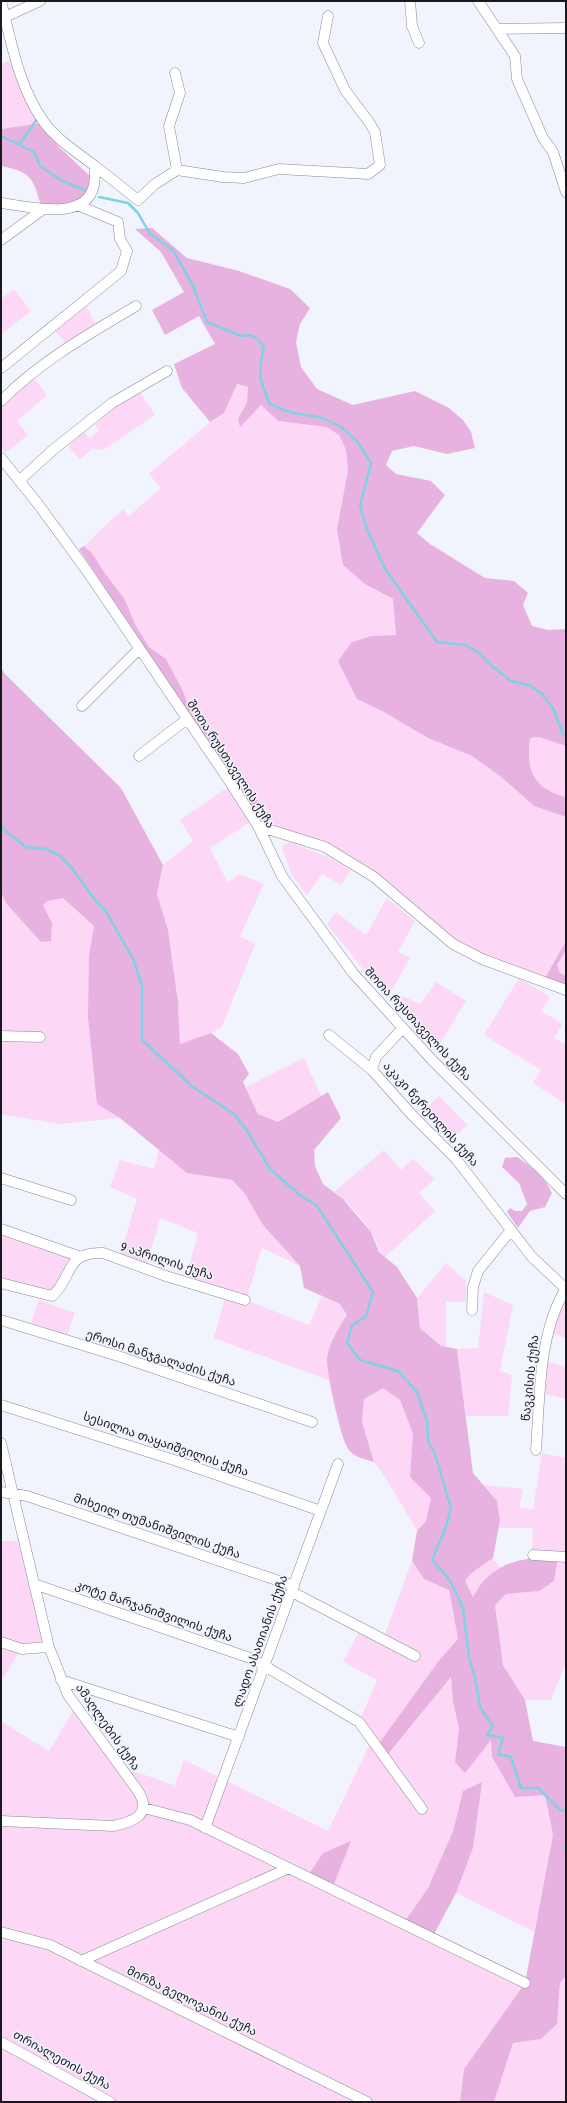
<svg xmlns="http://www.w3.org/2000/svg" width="567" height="2103" viewBox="0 0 567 2103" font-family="'Fira Sans Condensed','Noto Sans Georgian',sans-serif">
	<rect width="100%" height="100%" fill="#f1f4fd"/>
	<path fill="#fcd7f6" d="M13,59L41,123L1,129V64Z
		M14,289L31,311L1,334V299Z
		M86,306L96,325L67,344L53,329Z
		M33,377L47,395L17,421L28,435L5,453L1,448V406Z
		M236,384L248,387L247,402L238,419L240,426L261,405L278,421L326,427L339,435L346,450L348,470L337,529L365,584L393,599L396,635L372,636L357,699L384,712L428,738L472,756L500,776L534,806L566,817V941L545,978L485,957L446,935L385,880L273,827L263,815L254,793L192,714L182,689L166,659L149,647L136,626L124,598L104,572L92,553L84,546L123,509L129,516L161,488L149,474L210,422L224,413Z
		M139,391L155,415L103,450L92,449L80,460L68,446L84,432L90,438L99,430L95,425L116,406Z
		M539,737L566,746V797C531,787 527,772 530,738Z
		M228,787L252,821L210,848L228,883L239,874L264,884L240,936L255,944L222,1027L211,1033L180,1045L178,1002L168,930L157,894L163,865L193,841L180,820Z
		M290,842L330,858L351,870L341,885L322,874L307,896L292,875L282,849L284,844Z
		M1,892L6,903L42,942L51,941L52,923L43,905L48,901L63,898L94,926L89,955L97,1104L120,1118L60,1124L1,1114Z
		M387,898L415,921L398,952L410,958L387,999L327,924L336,912L366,935Z
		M566,950V976L560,973L557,965Z
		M519,978L550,997L541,1011L563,1024L554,1038L566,1045V1104L533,1083L541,1070L484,1035Z
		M436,982L466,1001L436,1050L399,1008L403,996L420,1004Z
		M304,1058L321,1096L278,1122L258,1114L246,1087Z
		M439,1096L467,1125L452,1139L424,1110Z
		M159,1149L187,1173L231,1180L245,1194L263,1225L300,1266L262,1248L246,1300L309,1325L322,1296L340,1304L347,1314L340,1325L327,1359L331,1381L214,1338L226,1294L185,1282L198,1233L160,1218L146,1269L119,1259L137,1199L110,1187L120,1160L154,1169Z
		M384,1150L401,1170L413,1159L435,1179L419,1193L435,1211L385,1257C377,1250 377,1241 371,1232C363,1218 348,1202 334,1192Z
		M1,1229L81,1257L56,1293L1,1283Z
		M446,1263L466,1281V1302H446V1347L441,1346L420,1328L417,1298Z
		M484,1292L513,1305L500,1371L512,1375L508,1416H466L457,1349L478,1348Z
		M566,1295V1338L552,1334Z
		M39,1300L75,1313L67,1335L31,1323Z
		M548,1362L566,1367V1399L545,1394Z
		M383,1388L400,1399L413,1434L410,1477L431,1498L426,1521L417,1531L384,1475L374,1462L362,1422L364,1398Z
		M542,1453L566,1458V1553L532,1551L533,1528H498C502,1508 497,1500 484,1485L523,1489L519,1508L533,1509Z
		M1,1541H18L44,1643L20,1651L1,1681Z
		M493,1558L500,1567L481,1584L473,1598L465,1581C471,1571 484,1565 493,1558Z
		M557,1560L566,1561V1662L551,1700H525L503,1665L495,1605L506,1594L539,1591Z
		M412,1561L424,1579L449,1590L458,1639L440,1659L377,1746L386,1758L451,1677L453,1702L459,1728L455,1762L491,1739L492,1757L515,1797L545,1795L553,1835L535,1932L456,1893L473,1848L476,1818L463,1791L453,1831L428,1888L403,1924L525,1983L464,2069L460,2102H1V1721L49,1751L76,1706L119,1766L174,1785V1788L184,1760L328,1831L372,1740L359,1722L377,1680L343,1662L361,1628L383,1639Z
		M566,1975V2102H494L513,2043L541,2039L557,2024L560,1983Z"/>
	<path fill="#e7b2df" d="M41,123L59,147L90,176C94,208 64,205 41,206C33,177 31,172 1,166V129Z
		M152,228L187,258L239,271L290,289L310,308L300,324L296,342L301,367L317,389L353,405L415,391L449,408L463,420L471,432L475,448L447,454L414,446L392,451L386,465L396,474L431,481L445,495L417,533L430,544L485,578L514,581L528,593L523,605L532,626L548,630L566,629V746L539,737L530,738C526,771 533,788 566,797V817L534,806L500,776L472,756L428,738L384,712L357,699L338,661L352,642L372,636L396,635L393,599L365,584L343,565L337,529L348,470L346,450L339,435L326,427L278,421L261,405L240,427L238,419L247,402L248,387L237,384L224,413L210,422L182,388L174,364L215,344L199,316L165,335L152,310L184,292L161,252L135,229Z
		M84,546L92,553L104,572L124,598L136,626L149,647L166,659L182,689L192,714L254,793L263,815L273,827L261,821L79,549Z
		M1,666L4,673L121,788L163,865L157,894L168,930L178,1002L180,1044L211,1033L238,1054L249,1074L243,1082L258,1114L278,1122L328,1092L341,1118L314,1150L315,1166L323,1184L343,1199L371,1232L379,1252L397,1267L417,1298L420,1328L441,1346L457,1349L473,1473L497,1501L500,1520L493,1558C484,1565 471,1571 465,1581L473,1597C476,1593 478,1588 481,1584C504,1558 526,1559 558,1556L554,1581L539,1591L506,1594L495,1605L503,1665L525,1700L533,1741L566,1747V1975L560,1983L557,2024L541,2039L513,2043L494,2102H460L464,2069L525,1983L553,1835L545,1795L515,1797L492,1757L491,1740L465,1773L455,1762L459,1728L453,1702L451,1677L385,1758L377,1746L440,1659L458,1639L449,1590L424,1579L412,1561L417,1531L426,1521L431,1498L410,1477L413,1434L400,1400L383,1388L364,1399L362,1422L374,1462C364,1459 352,1457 347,1447C340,1435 327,1374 327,1360C327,1347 340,1325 347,1315L340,1304L304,1288L300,1266L263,1225L245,1194L232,1180L187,1173L120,1118L97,1104L88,1017L89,955L94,926L63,898L48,901L43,905L52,923L51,941L41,942L6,903L1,892Z
		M566,941V950L557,965L560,973L566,976V985L545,978Z
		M517,1157C531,1166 545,1177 552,1193L545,1207L530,1211L518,1228L507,1212L510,1208L515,1211H522L527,1204L519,1183L502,1167L505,1158Z
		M482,1782L473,1848L456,1893L432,1938L403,1924L428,1888L453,1831L463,1791Z
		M351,1841L332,1889L307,1877L323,1853Z"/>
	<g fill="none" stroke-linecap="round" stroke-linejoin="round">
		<path stroke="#7fd1e4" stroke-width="2.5" d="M1,136L34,152L40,166L61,180L86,191
			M20,144L37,119
			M99,197L128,203L138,213L150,234L173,250L192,284L207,322L241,336L250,335L256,338L264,347C258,372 259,381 270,404L289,412L323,418L341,427L357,441L371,463L360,506L368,532L385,569L437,642L465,645L478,652L492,666L511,681L531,686L542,694L554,710L562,732L566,736
			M1,825L3,829L26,847L46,849L59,855L71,867L96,901L106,911L134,961L142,986V1040L193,1087L234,1114L248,1132L270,1169L300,1195L317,1206L373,1292L366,1316L352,1326L347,1343L360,1360L398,1371L417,1392L427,1421L428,1441L435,1454L451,1508L446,1527L432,1560L450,1580L463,1608L469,1657L476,1682L479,1701L481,1709L493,1726L487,1735L503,1738L498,1754L511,1757L521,1788H538L560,1810L566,1811
			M566,1845L565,1848L566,1850"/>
		<defs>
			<path id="minor" d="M1,1C11,41 19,88 44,122C57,140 78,153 95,166C95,172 95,179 94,185C86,223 27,206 1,203
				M410,1L412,26L419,43
				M478,1L515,56L517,79L543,138L553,152L566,192
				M5,17L40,1
				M497,29L566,28
				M175,73L180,93L169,126L177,170
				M95,166L138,200L155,184L177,170L223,177L244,178L279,169L368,174L380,165L375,132L369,122L345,90L323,43L328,16
				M1,240L42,210
				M1,368L121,271L127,251L120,239L118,222L77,205
				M1,401C39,362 89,334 136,306
				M1,458L38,504L87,571L230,782L258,826L282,876L353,973L432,1060L566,1194
				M20,480L54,449L112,403L167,371
				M82,706L139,649
				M139,756L187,719
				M258,826L325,847L374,877L453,944L482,959L566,990
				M329,1035L372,1070L412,1115L456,1159L532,1257L566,1289
				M1,1036L40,1037
				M372,1070L376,1057L403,1028
				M1,1178L71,1200
				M1,1229L81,1257
				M1,1283L52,1296C73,1279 64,1251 103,1253L166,1276L245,1300
				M472,1310L473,1287L478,1271L511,1230
				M1,1320L118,1356L312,1422
				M1,1405L174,1460L321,1511
				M1,1443L49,1647L68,1695L138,1791C153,1815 133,1822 113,1826L1,1821
				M536,1450C540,1397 538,1334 566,1288
				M1,1492L27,1496L294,1586
				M533,1555L566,1557
				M34,1584L253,1659L359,1722L422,1809
				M292,1592L415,1656
				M1,1642L22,1649L49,1647
				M61,1680L239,1737
				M144,1808L190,1820L525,1983
				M205,1828L338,1464
				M1,1932L50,1945L367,2102
				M81,1961L289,1868
				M1,2042L110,2102"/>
		</defs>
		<use href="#minor" stroke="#868a97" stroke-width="11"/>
		<use href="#minor" stroke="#fff" stroke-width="10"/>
	</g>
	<g text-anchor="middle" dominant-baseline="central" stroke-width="3" stroke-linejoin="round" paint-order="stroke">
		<g font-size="12" fill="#181a1f" stroke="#f1f4fd">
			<text transform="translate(231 764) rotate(57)">შოთა რუსთაველის ქუჩა</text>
			<text transform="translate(418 1024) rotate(47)">შოთა რუსთაველის ქუჩა</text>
			<text transform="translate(431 1114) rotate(48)">აკაკი წერეთლის ქუჩა</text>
			<text transform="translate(167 1261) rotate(18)">9 აპრილის ქუჩა</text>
			<text transform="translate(161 1358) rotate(18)">ეროსი მანჯგალაძის ქუჩა</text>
			<text transform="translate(530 1378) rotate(-84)">წავკისის ქუჩა</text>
			<text transform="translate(166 1444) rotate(19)">სესილია თაყაიშვილის ქუჩა</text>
			<text transform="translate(157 1526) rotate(19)">მიხეილ თუმანიშვილის ქუჩა</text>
			<text transform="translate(154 1611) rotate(19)">კოტე მარჯანიშვილის ქუჩა</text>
			<text transform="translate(260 1641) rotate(-70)">ლადო ასათიანის ქუჩა</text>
			<text transform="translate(108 1727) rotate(55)">ამაღლების ქუჩა</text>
			<text transform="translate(192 2001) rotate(26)">მირზა გელოვანის ქუჩა</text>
			<text transform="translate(62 2060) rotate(29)">თრიალეთის ქუჩა</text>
		</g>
	</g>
	<rect width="567" height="2103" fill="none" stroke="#181a1f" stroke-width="4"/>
</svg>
